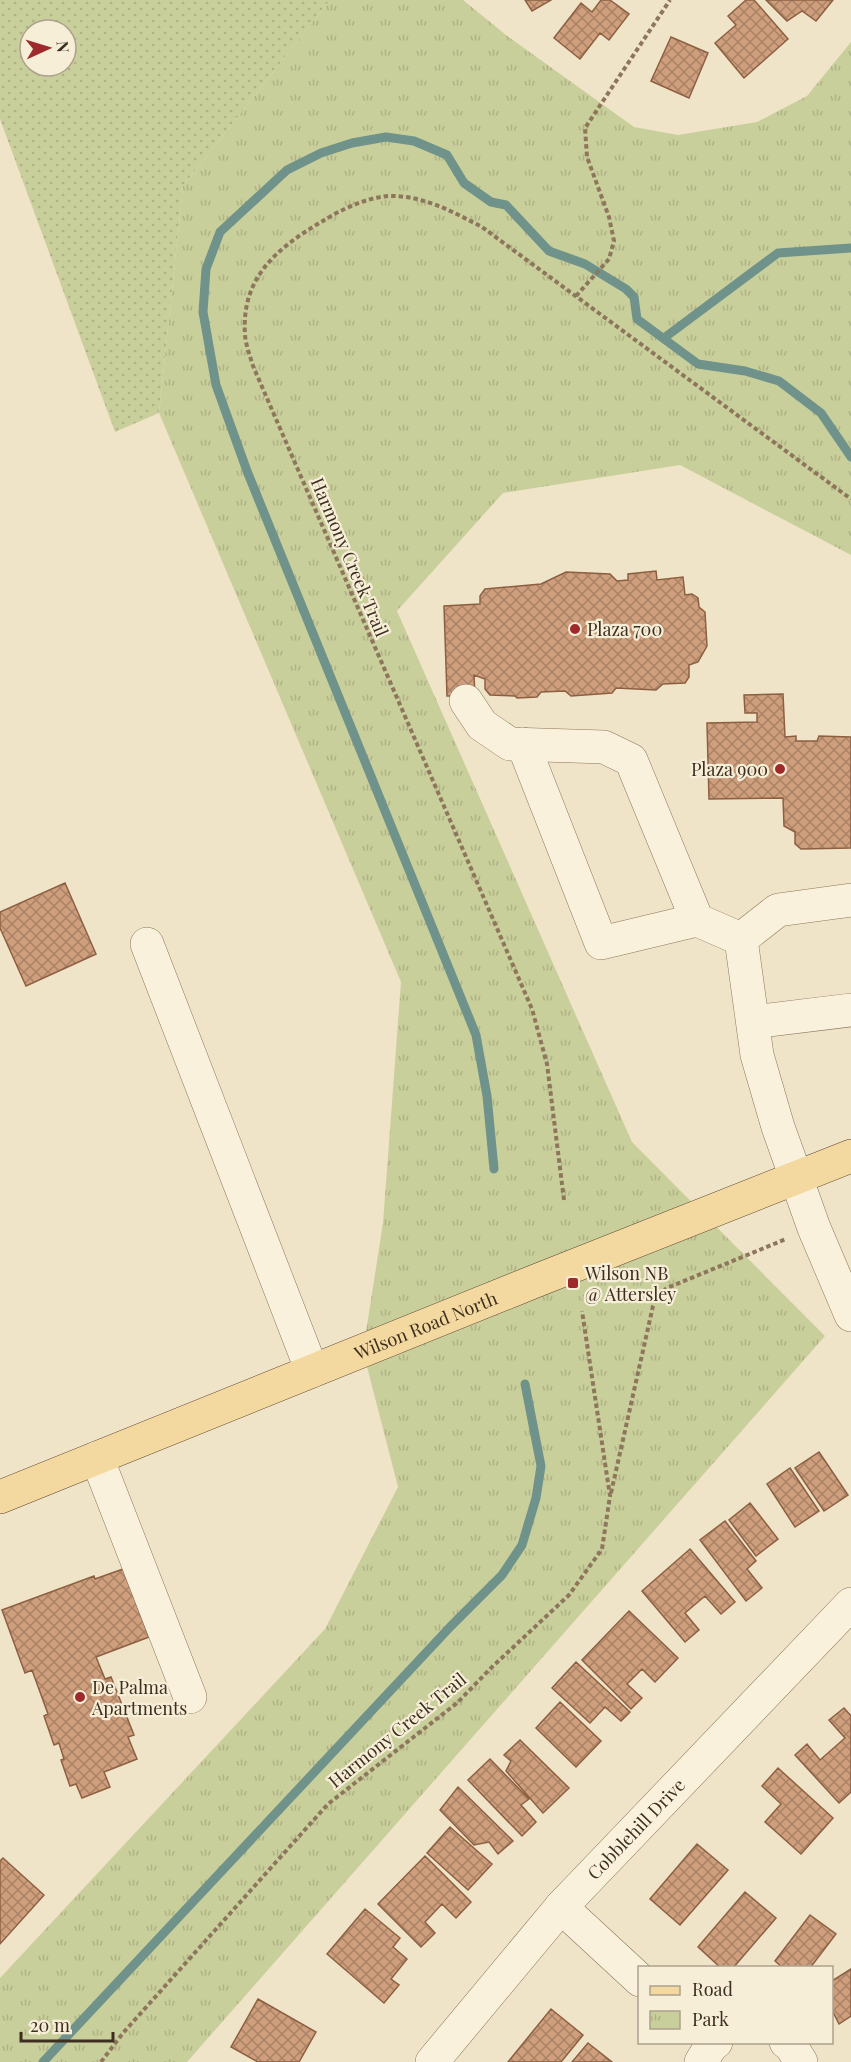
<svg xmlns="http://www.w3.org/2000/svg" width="851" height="2062" viewBox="0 0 851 2062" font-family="'Playfair Display',serif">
	<defs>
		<pattern id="grass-dots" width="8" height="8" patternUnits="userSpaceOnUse" patternTransform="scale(1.5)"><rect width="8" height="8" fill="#c9cf9b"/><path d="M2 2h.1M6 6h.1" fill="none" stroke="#aeb285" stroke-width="1.8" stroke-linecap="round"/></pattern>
		<pattern id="park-tufts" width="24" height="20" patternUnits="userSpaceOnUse" patternTransform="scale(1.5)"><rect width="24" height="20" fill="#c9cf9b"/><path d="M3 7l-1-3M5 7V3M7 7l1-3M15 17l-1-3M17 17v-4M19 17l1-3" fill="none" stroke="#aeb285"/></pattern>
		<pattern id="building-cross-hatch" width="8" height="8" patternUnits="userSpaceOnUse" patternTransform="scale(1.5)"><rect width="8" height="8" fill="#cf9f7d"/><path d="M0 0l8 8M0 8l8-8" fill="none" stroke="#a98266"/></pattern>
	</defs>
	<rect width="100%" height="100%" fill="#f0e4c8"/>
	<path fill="url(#grass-dots)" fill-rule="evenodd" d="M0,0H330L183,186L159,413L115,432L0,119ZM30,30H66V66H30Z"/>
	<path fill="url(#park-tufts)" d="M330,0H463L506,35L634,127L678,135L757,122L807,96L851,42V555L680,465L503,493L397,611L632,1142L825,1336L187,2062H0V1978L325,1629L398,1487L363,1351L383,1223L401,982L159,413L183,186Z"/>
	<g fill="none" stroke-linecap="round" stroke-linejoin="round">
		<path stroke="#6f938a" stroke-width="9" d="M664,338L778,253L851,248
			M494,1169L487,1096L476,1035L247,471L216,385L203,312L206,269L220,232L287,170L321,153L352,143L386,137L414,141L447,155L464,183L491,202L506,205L549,251L585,264L626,289L634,297L637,319L698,364L745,371L779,381L821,413L851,457
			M43,2062L451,1626L502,1575L522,1545L536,1498L541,1466L525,1384"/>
	</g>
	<path fill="url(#building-cross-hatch)" stroke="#8d5f41" stroke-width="1.5" d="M525,0H551L532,11Z
		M601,0H610L629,14L609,40L600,33L580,59L554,38L581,3L592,12Z
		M746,0H754L788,39L744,78L715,43L736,25L728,16Z
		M766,0H833L816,21L802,11L787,21Z
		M671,37L708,53L689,98L651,81Z
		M656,571L657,580L683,577L685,595L692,594L698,598L699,607L705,612L707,646L698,662L689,665V677L685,683L663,684L656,690L616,688L612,693L571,696L565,691L541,692L537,697L517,698L515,696L490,695L485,689V679L474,675L475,696H447L444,606L480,604V596L485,589L541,584L566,572L610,574L617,581L628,580V574Z
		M783,694L785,737L796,736V741H817L819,736L851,737V848L801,849L795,844V832L784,826L783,798L709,799L707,723L757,722V713H745L744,695Z
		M65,883L96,954L26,986L0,928V912Z
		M819,1452L848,1495L824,1511L795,1468Z
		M790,1468L819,1511L795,1527L767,1484Z
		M750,1503L778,1539L756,1556L729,1520Z
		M725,1521L756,1561L747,1569L762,1588L746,1601L700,1540Z
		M690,1549L735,1602L721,1614L705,1596L685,1613L699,1630L685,1642L642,1591Z
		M123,1569L149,1637L96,1657L105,1679L111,1677L134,1735L128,1737L137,1759L104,1772L110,1787L82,1798L76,1784L70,1786L61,1760L64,1759L59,1743L54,1745L44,1716L48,1714L32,1670L25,1673L2,1610L94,1576L95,1579Z
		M629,1611L678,1658L655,1682L642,1669L627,1684L642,1698L631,1709L582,1660Z
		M576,1662L630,1712L621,1721L605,1707L590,1723L552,1688Z
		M560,1702L601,1741L576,1767L536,1728Z
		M844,1708L851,1716V1792L839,1803L795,1755L807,1744L820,1760L845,1738L829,1720Z
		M520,1740L569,1788L543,1813L506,1771L511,1761L504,1755Z
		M490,1759L529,1799L521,1805L536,1822L522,1836L468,1780Z
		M778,1768L833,1818L801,1854L765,1822L781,1804L762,1786Z
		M458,1787L513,1841L498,1854L489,1842L474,1845L440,1810Z
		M450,1827L492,1864L468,1890L427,1853Z
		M697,1844L728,1870L680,1925L650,1899Z
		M425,1856L471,1902L456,1918L442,1904L425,1922L435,1933L421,1947L378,1904Z
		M3,1858L44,1895L0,1944V1861Z
		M745,1892L776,1918L733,1968H721L698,1947Z
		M365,1909L400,1938L393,1947L407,1959L391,1979L399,1985L384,2003L327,1954Z
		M810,1915L836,1934L810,1968H783L775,1961Z
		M851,1969V2016L839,2024L832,2010V1981Z
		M258,1999L316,2032L299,2062H258L231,2047Z
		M551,2009L583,2035L561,2062H508Z
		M588,2043L612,2062H572Z"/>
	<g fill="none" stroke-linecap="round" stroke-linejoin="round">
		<defs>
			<g id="minor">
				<path d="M466,701L482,725L510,744L604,747L631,760L697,920L741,939"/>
				<path d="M523,744L601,943L697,920"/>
				<path d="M851,900L778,910L741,939L757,1055L778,1127L814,1228L851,1315"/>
				<path d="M147,944L312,1371"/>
				<path d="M753,1022L851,1010"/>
				<path d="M97,1458L190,1697"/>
				<path d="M561,1907L640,1980"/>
				<path d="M786,2042L791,2046L801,2062"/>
				<path id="s1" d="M432,2062L561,1907L851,1604"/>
				<path d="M701,2062L711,2046L716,2042"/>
			</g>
			<g id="major">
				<path id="s2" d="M0,1497L533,1282L851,1156"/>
			</g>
		</defs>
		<use href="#minor" stroke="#8d765c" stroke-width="34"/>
		<use href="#major" stroke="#5b4430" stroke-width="34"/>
		<path stroke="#8d765c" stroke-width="4" stroke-dasharray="4.5 3" stroke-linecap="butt" d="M576,296L609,259L614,241L609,217L587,157L585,128L670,0
			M564,1200L547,1064L532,1009L253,366C250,356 246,346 245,335C241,278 276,249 321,222C340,210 365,198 388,196C423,195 453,212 482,227L851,499
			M611,1493L653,1306L658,1295L667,1288L786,1239
			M101,2062L123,2033L328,1804L457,1703L491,1668L569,1595L602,1549L610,1496L582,1311"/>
		<use href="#minor" stroke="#faf1dc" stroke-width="33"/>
		<use href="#major" stroke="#f3d9a0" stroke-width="33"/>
	</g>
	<g fill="#9e2a2b" stroke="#f7eed8" stroke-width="2">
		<circle cx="575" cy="629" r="6"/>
		<circle cx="780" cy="769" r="6"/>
		<rect x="567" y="1277" width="12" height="12" rx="3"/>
		<circle cx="80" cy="1697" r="6"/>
	</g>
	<g text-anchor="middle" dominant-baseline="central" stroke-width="4.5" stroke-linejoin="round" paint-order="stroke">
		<g font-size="18" fill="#3d2e20" stroke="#f7eed8">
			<text transform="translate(350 557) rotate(67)">Harmony Creek Trail</text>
			<text stroke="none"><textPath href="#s2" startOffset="459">Wilson Road North</textPath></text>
			<text transform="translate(397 1730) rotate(-39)">Harmony Creek Trail</text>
			<text stroke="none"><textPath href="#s1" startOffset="310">Cobblehill Drive</textPath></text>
		</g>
		<g font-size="18" fill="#3d2e20" stroke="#f7eed8" text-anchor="start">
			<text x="587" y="629">Plaza 700</text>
			<text x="768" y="769" text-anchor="end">Plaza 900</text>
			<text x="585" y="1273">Wilson NB<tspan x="585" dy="21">@ Attersley</tspan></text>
			<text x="92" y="1687">De Palma<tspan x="92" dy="21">Apartments</tspan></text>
		</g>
	</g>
	<rect x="638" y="1966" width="195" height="78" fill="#f7eed8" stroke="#ada18e" stroke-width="1.5"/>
	<rect x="650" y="1986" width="30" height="9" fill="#f3d9a0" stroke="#ada18e" stroke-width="1.5"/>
	<text x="692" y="1996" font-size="18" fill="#3d2e20">Road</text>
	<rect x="650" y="2011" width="30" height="18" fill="url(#park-tufts)" stroke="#ada18e" stroke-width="1.5"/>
	<text x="692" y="2026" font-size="18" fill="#3d2e20">Park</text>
	<g transform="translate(48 48) rotate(86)"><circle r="28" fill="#f7eed8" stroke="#ada18e" stroke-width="1.5"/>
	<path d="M0-4.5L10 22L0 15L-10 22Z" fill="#9e2a2b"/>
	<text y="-9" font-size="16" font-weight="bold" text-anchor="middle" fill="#3d2e20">N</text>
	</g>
	<path d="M21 2032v9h92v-9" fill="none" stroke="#3d2e20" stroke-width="3"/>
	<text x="30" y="2032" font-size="18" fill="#3d2e20" stroke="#f7eed8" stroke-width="4.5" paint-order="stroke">20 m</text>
</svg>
